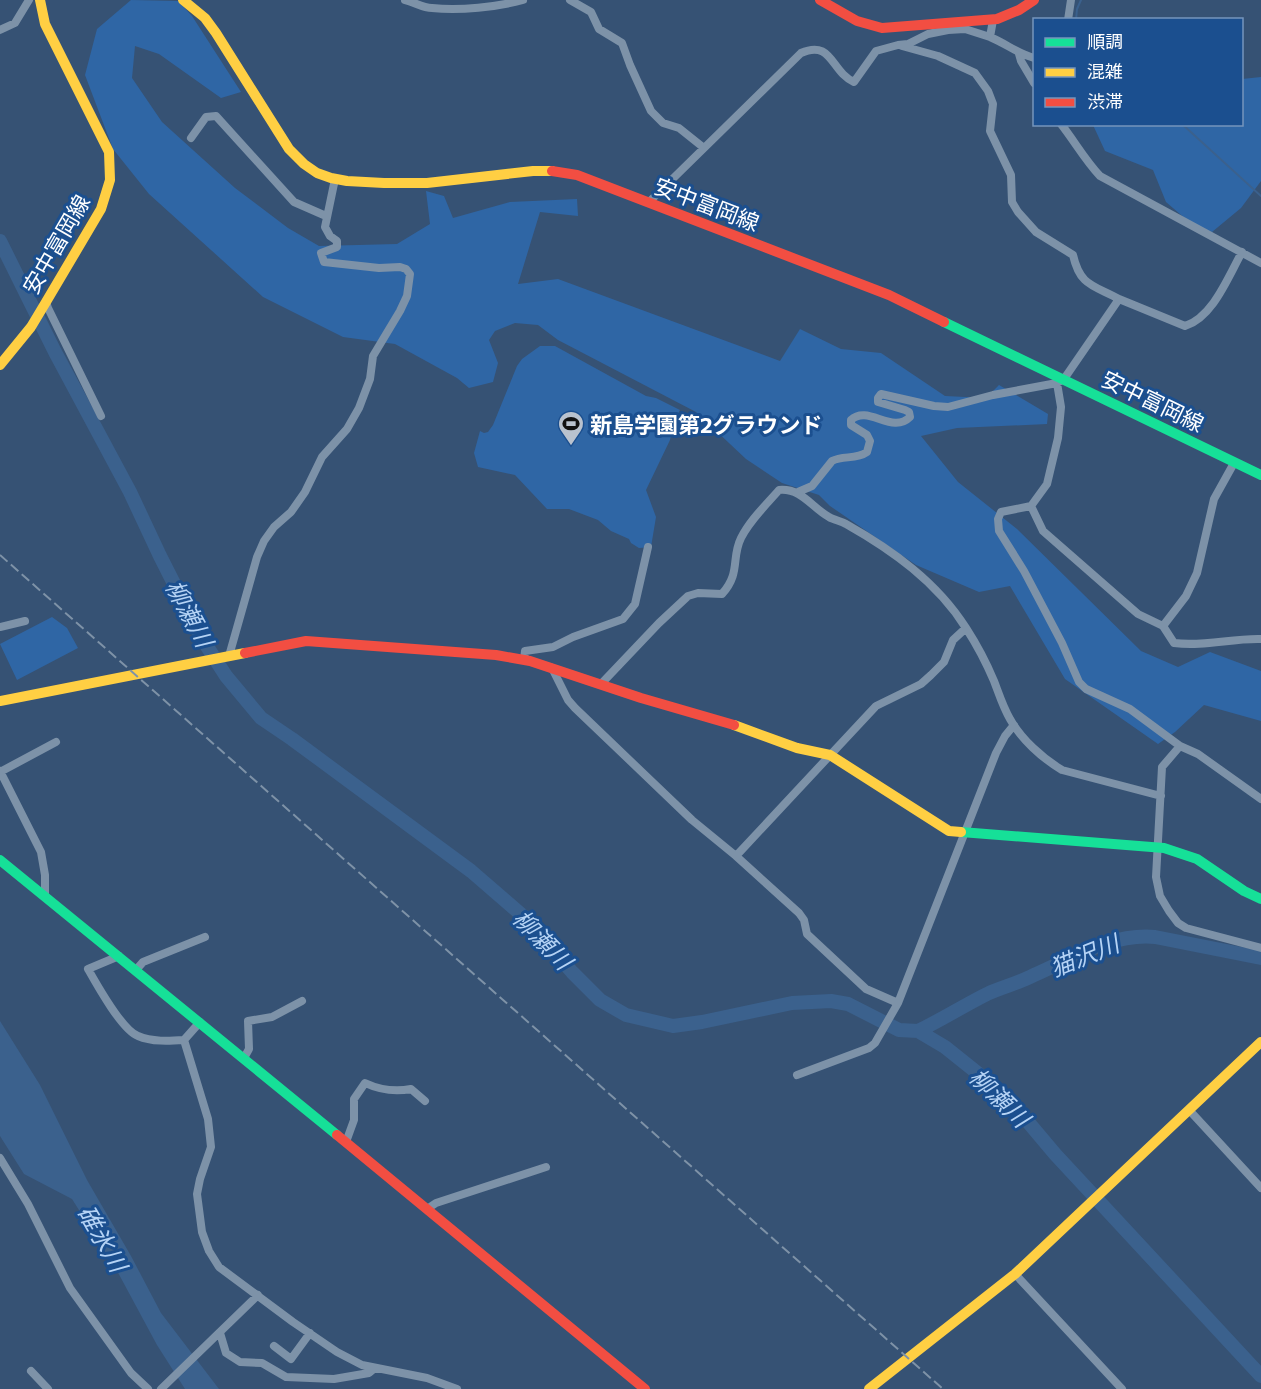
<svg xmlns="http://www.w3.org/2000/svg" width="1261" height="1389" viewBox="0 0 1261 1389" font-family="Commissioner,'Noto Sans JP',sans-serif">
	<rect width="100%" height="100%" fill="#365274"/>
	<path fill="#2f66a5" d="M131,0L178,1L192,16L241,92L221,98L159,54L135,46L132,78L162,122L235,188L288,228L319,246L397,244L430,224L426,191L444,196L453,218L510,202L577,199L578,216L540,212L518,284L558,279L780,361L800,329L841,349L881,353L945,396L986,398L999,385L1048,414L1047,424L957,428L921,436L958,482L1017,529L1141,651L1178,667L1210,652L1261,671V721L1204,705L1175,732L1158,744L1065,679L1010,586L979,592L916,565L830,506L819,495L782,483L746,459L696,412L558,340L538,325L515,323L495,331L489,340L498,363L493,382L469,388L457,378L395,344L343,337L263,297L149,194L113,149L85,75L97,29Z
		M1261,77V181L1241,208L1212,232L1195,227L1166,202L1153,170L1105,151L1093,125L1242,124V79Z
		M540,346H555L646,396L656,398L680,410L674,421L670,440L646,490L656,517L651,547L639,548L631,543L629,539L611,531L598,520L569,509H547L515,475L478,467L474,453L480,431L484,433L488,432L493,425L517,366L522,359Z
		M52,617L67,628L78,648L17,680L0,644Z"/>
	<path fill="#3b618d" d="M0,1021L40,1085L87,1180L131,1256L161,1313L219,1389H185L157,1345L115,1267L72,1199L24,1174L0,1136Z"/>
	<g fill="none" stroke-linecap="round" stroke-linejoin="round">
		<path stroke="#3b618d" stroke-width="2" d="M1076,20L1077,9L1081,0
			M1182,124L1261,196"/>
		<path stroke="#3b618d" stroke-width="14" d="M0,241L55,352L130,492L160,556L201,637L226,676L261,718L292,739L471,871L523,916L572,972L600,1000L626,1015L673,1026L702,1022L792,1003L831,1001L848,1004L899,1030L918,1031L945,1047L985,1079L1018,1110L1055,1154L1261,1376
			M918,1031C941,1020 963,1006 987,994C1002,987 1019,983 1034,975C1073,958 1112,933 1155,937L1261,958"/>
		<path stroke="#7d92a8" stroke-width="8" d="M405,0C414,2 423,8 432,8C460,11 497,7 523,0
			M570,0L591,12L599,29L622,43L630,65L651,111L663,123L679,128L704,148
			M993,20L990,37C1007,44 1016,53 1034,58
			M1068,20L1071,0
			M0,30L15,23L29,0
			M902,46L938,56L975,73L988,91L993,104L990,131L1011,175L1012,202L1018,212L1036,232L1073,255C1080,286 1093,285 1119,299
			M1019,54L1021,61L1034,83
			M1061,124C1075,142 1085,160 1100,176L1261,263
			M191,138L206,117L216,116L294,202L326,216
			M649,202L801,53C832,39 831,72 854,82L876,51L898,45L908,44L928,34L948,30L965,29L990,37
			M46,302L48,308L101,416
			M1057,383L1061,407L1058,438L1047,484L1031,506L1001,512L998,519L999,531L1024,571L1062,643L1079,682L1086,689L1130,709L1180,746L1198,754L1261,799
			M798,492L812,486L832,461C843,455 856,460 867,452L870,441L867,435L851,425V420C868,404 892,435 910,417L909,412L905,410L878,402V398L881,394L934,406L948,407L993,395L1057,383L1064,379L1119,299L1185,326C1213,317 1228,277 1242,252
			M1031,506L1043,531L1138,614L1163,626L1174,643C1204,647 1232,638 1261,639
			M1163,626L1186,596L1197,573L1214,499L1234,463
			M0,627L25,621
			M229,656L257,557L264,541L274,527L291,512L305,492L322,457L347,429L359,408L370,379L373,356L400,311L407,296L410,274L406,269L400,267L379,268L324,262L321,253L337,247V241L330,236L325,227L335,179
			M524,660L525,651L553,647L573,637L623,619L635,604L648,547
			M552,668L568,700L575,708L692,820L736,856L799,913L804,920L807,934L866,989L898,1003
			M601,684L659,623L688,596L698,593L722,594C741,573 731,558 741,538C750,520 766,505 779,490C802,488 811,507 829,517C834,520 841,521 846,524C892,550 937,582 966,628C977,645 986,662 994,681C999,694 1003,707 1010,719C1021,739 1042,758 1062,770L1161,796
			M1180,746L1162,767L1156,877L1160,896L1169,911L1178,923L1186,928L1261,948
			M0,771L41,852L45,875V897
			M0,772L56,742
			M736,856L876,706L921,684L931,675L944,662L953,640L966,628
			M119,956L88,969C97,985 122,1030 138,1036C152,1042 169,1041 184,1040L200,1022
			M136,970L143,962L205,937
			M184,1040L208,1119L211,1147L200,1179L197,1194L202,1232L209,1251L219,1267L293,1322L337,1352L362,1365L427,1378L457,1389
			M244,1058L249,1049L248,1021L272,1017L302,1001
			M797,1075L869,1048L875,1043L898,1003L996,753L1005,736L1014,725
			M1190,1111L1261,1188
			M346,1142L354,1120V1099L365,1083C380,1090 395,1092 411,1089L425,1101
			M0,1158L28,1204L70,1288L131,1373L148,1389
			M427,1209L436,1203L546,1167
			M1015,1274L1122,1389
			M220,1333L226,1353L240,1362L262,1363L286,1377L334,1379L369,1373L375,1368
			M274,1346L291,1359L310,1333
			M31,1371L48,1389
			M161,1389L258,1295"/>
		<path stroke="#16e098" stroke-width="10" d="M944,322L1261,475
			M961,832L1164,848L1197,859L1244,891L1261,899
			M0,860L337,1135"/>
		<path stroke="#ffcf43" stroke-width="10" d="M183,0L205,18L216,33L289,149L304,164L317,173L331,178L347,181L384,183H427L533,171H552
			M0,365L31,327L46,302L101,209L110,180L109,152L45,24L40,0
			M0,701L245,653
			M734,725L797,748L830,755L949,831L961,832
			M869,1389L1015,1274L1261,1042"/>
		<path stroke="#f24e42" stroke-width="10" d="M820,0L857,21L882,28L997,19L1019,10L1034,0
			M552,171L577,175L889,295L944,322
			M245,653L306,641L496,655L530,661L641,698L734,725
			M337,1135L645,1389"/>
		<path stroke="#7e92a7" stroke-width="2" stroke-dasharray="10 4.5" stroke-linecap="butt" d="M0,555L943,1389"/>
	</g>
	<defs>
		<symbol id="stadium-pin" viewBox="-11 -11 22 30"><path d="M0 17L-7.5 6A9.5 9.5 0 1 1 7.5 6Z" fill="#b9c2ce" stroke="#1b4f8f"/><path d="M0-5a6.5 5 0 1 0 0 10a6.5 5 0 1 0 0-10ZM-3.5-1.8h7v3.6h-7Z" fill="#111"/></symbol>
	</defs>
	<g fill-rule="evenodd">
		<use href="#stadium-pin" x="556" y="409" width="30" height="40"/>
	</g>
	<g text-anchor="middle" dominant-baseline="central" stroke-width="6" stroke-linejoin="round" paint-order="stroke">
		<g font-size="22" fill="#fff" stroke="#1b4f8f">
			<text transform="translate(707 204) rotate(21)">安中富岡線</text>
			<text transform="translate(56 244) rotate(-60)">安中富岡線</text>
			<text transform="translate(1153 401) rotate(26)">安中富岡線</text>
		</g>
		<g font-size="22" font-weight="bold" fill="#fff" stroke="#1b4f8f" text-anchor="start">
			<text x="590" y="424">新島学園第2グラウンド</text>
		</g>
		<g font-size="24" font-style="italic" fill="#b5d3f5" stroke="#1b4f8f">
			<text transform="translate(190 613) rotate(62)">柳瀬川</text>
			<text transform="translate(543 939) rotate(46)">柳瀬川</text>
			<text transform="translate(1084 955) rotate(-22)">猫沢川</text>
			<text transform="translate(1000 1097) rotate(44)">柳瀬川</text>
			<text transform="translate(103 1238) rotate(60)">碓氷川</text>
		</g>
	</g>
	<rect x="1033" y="18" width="210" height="108" fill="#1b4f8f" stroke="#7695bc" stroke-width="1.5"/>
	<rect x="1045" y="38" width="30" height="9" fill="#16e098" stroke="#7695bc" stroke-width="1.5"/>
	<text x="1087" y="48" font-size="18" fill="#ffffff">順調</text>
	<rect x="1045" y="68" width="30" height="9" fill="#ffcf43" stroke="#7695bc" stroke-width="1.5"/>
	<text x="1087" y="78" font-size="18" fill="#ffffff">混雑</text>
	<rect x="1045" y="98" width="30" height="9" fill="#f24e42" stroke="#7695bc" stroke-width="1.5"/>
	<text x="1087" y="108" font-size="18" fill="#ffffff">渋滞</text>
</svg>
